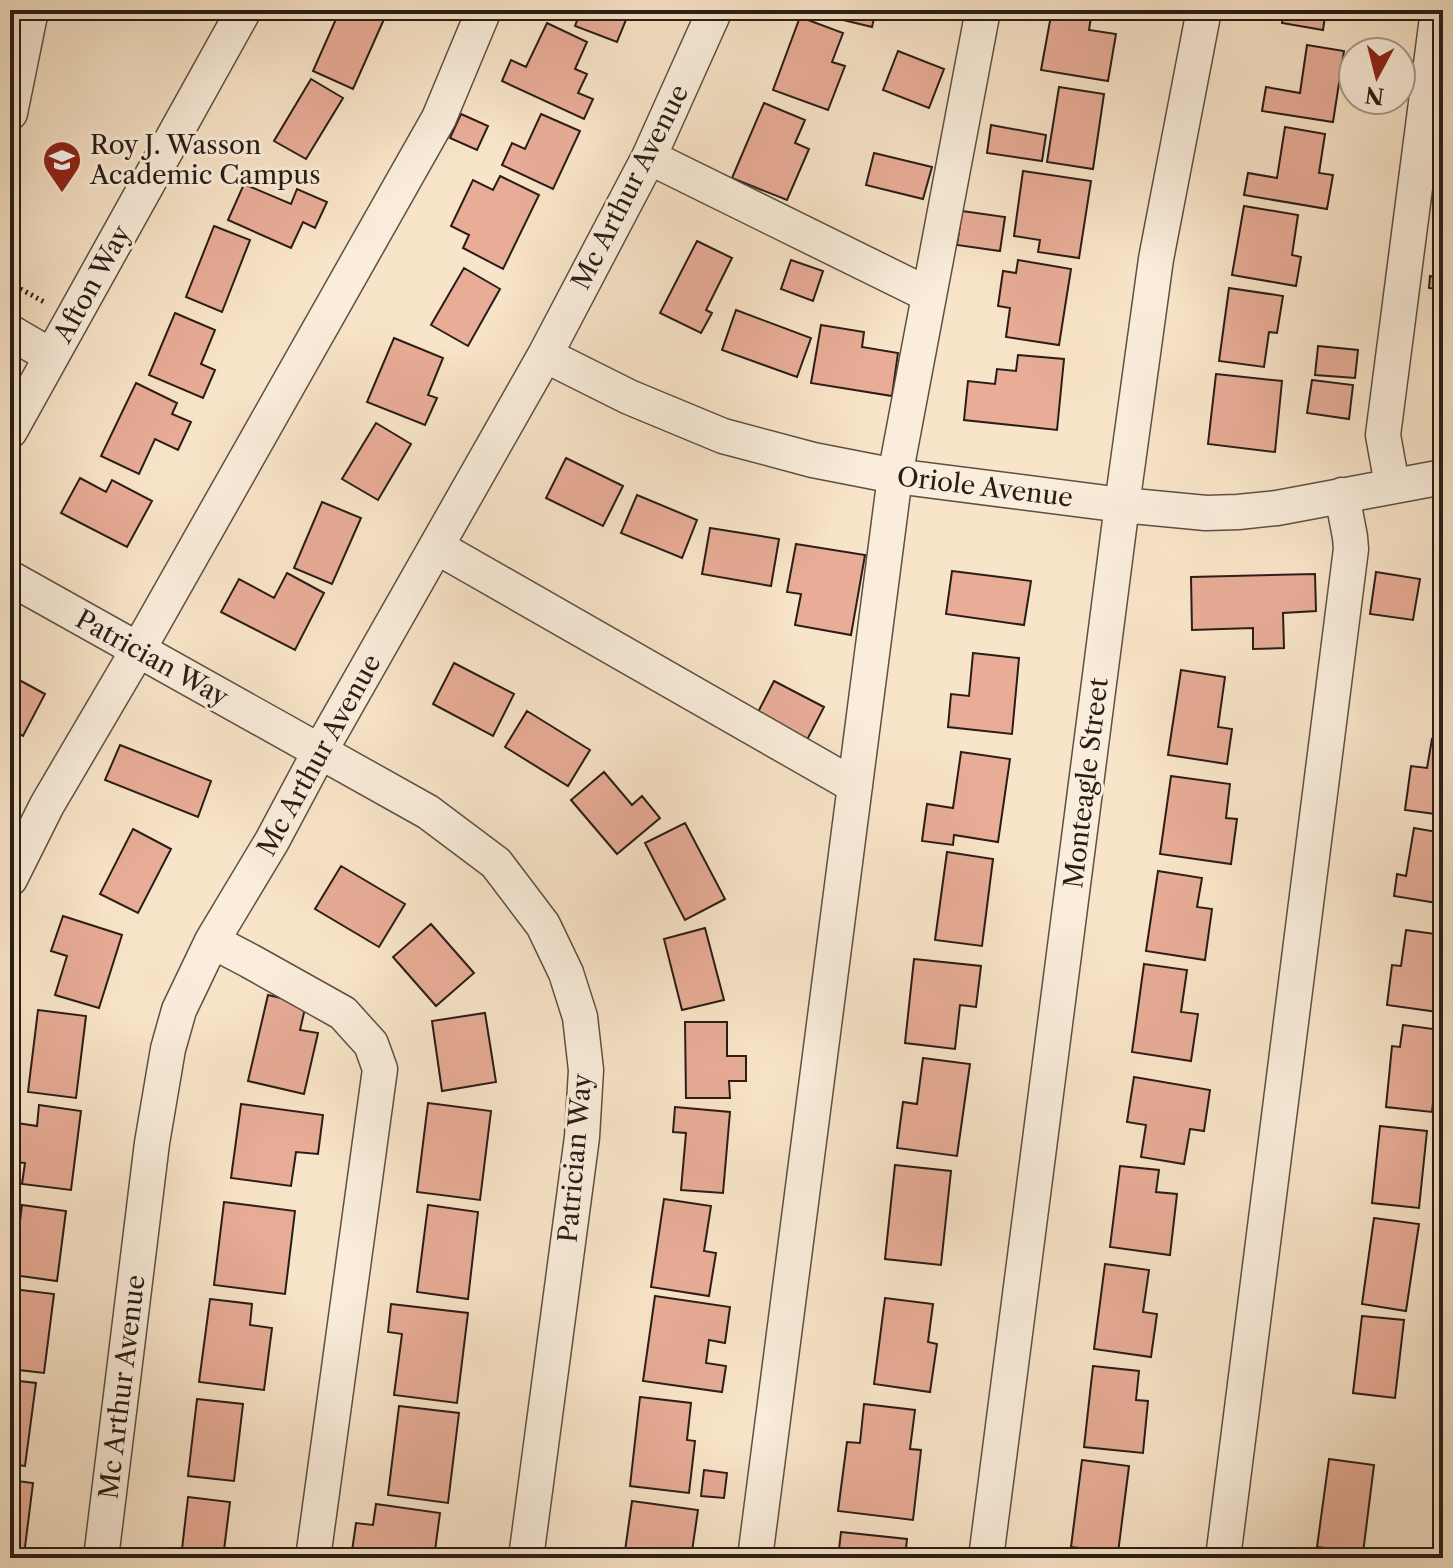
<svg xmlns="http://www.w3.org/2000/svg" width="1453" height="1568" viewBox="0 0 1453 1568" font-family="'Libre Caslon Text',serif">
	<rect width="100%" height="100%" fill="#f8e4c8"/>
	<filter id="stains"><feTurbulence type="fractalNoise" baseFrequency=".0025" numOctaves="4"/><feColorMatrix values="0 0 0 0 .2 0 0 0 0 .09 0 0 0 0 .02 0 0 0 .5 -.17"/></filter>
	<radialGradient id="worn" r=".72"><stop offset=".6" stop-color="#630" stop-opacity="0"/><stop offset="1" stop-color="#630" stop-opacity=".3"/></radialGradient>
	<path fill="#e8ac97" stroke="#291d17" stroke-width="2" d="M340,10H368L385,17L353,89L313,71Z
		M581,10H630L617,42L575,26Z
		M802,10H876L872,27Z
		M1052,10H1092L1089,30L1116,34L1108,81L1041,70Z
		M1284,10H1326L1323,30L1282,23Z
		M800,17L843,33L832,62L845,66L828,110L773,90Z
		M547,23L587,42L575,69L587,74L578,93L593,99L584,119L502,81L511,60L526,67Z
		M1307,45L1344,51L1333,122L1262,111L1266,87L1300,93Z
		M898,51L944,69L929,108L883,90Z
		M311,79L343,98L306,159L274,141Z
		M1059,87L1104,94L1093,169L1047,162Z
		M764,103L805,120L795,143L809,149L787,200L732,178Z
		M461,114L488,126L477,150L450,138Z
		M541,114L580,131L553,189L502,165L512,143L525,149Z
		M991,125L1046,135L1042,161L987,153Z
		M1285,127L1325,134L1319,173L1333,175L1327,209L1244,195L1248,173L1277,178Z
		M874,153L932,167L923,199L866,185Z
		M1023,171L1091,181L1079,258L1038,252L1040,240L1014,236Z
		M500,176L539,195L503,269L463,248L469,235L451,226L473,180L493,190Z
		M244,184L291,204L297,189L327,202L315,228L303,222L291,248L228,220Z
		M1244,206L1298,215L1292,255L1301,257L1296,286L1232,275Z
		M962,211L1005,217L1000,251L957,245Z
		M214,226L250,240L222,312L186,297Z
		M697,241L732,258L706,310L712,313L701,333L660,313Z
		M791,260L823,271L813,301L781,289Z
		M1018,260L1071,269L1059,345L1006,337L1010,308L998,306L1003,271L1016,273Z
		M464,268L500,289L468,346L431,325Z
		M1430,276L1443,279V290L1429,288Z
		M1229,288L1283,296L1277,333L1269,332L1264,367L1219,361Z
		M736,310L811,338L797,377L722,350Z
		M175,313L215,330L201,364L215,370L203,398L149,375Z
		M821,325L864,332L862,347L898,353L892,396L811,383Z
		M394,338L443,358L428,395L437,398L425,425L367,402Z
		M1318,346L1358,350L1355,378L1315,375Z
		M1018,355L1064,359L1057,430L964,420L968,381L995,384L997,369L1016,371Z
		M1216,374L1282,381L1275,452L1208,444Z
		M1312,380L1353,385L1349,419L1307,413Z
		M136,383L177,403L172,414L191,422L178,450L155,439L139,474L101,456Z
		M376,423L411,444L378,500L342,479Z
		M566,458L623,486L603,526L546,498Z
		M80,478L106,492L112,480L152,501L127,547L61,513Z
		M637,495L697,520L682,558L621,533Z
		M322,502L361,518L332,584L294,568Z
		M710,528L779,539L771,586L702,574Z
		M796,544L865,555L851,635L795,625L801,594L787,592Z
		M952,571L1031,581L1024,625L946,614Z
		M1376,572L1420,579L1413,620L1370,614Z
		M287,573L324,593L295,650L221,612L239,579L274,598Z
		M1315,574L1316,611L1283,613L1284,648L1253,649V628L1192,630L1191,577Z
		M1443,641V719L1435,718Z
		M973,653L1019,658L1012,734L948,727L951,694L969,696Z
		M454,663L514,694L493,736L433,704Z
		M1181,670L1225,677L1218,727L1232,729L1227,764L1168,755Z
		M10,675L45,694L23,736L10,729Z
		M774,681L824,707L807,740L757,714Z
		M527,711L590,750L568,786L505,747Z
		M1432,739L1443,741V815L1405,810L1411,766L1427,768Z
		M120,745L211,781L198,817L105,780Z
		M961,752L1010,759L998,842L954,835L953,845L922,841L927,804L953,808Z
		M604,772L632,805L642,796L660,818L617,854L571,800Z
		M1171,776L1230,784L1226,818L1237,819L1231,864L1160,854Z
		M685,823L725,899L685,920L645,843Z
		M1414,828L1443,833V904L1394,896L1397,874L1406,876Z
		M133,829L171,849L138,913L100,894Z
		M947,852L993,859L982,946L935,940Z
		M341,866L405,904L379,947L315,909Z
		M1158,871L1202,878L1197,907L1212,909L1205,960L1146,951Z
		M63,916L122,935L99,1008L55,995L67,956L51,951Z
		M431,924L474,973L436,1006L393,957Z
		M705,928L724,1000L682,1010L664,939Z
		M1406,930L1443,935V978L1438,1012L1387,1005L1392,965L1401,966Z
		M914,959L981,966L976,1007L960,1005L955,1049L905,1043Z
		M1144,964L1187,970L1181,1012L1198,1014L1191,1061L1132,1052Z
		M268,995L306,1004L300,1030L318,1033L304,1094L248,1081Z
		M38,1010L86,1016L76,1098L28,1092Z
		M485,1013L496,1082L442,1091L432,1021Z
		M685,1022H727V1056H746V1081H729L730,1098H686Z
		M1403,1025L1441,1030L1432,1112L1386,1107L1392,1046L1400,1047Z
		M923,1058L970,1064L957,1156L897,1148L903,1102L917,1104Z
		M1134,1077L1210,1090L1204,1131L1190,1129L1184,1164L1141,1157L1146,1125L1127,1122Z
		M428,1103L491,1111L480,1200L417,1192Z
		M241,1104L323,1115L318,1154L296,1152L291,1186L231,1178Z
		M39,1105L81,1111L71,1190L22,1184L25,1163L10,1161V1122L37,1126Z
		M675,1107L730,1112L723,1193L681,1190L686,1133L673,1132Z
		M1380,1126L1427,1131L1419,1208L1372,1203Z
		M895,1165L951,1171L941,1265L885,1259Z
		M1120,1166L1159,1170L1156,1192L1177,1194L1170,1255L1110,1247Z
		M664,1199L711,1206L704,1251L716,1253L709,1296L651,1287Z
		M224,1202L295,1211L285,1294L214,1285Z
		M22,1205L66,1211L57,1281L13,1275Z
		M428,1205L478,1212L468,1299L417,1292Z
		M1374,1218L1419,1224L1406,1311L1362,1304Z
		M1105,1264L1149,1270L1143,1312L1157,1314L1151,1357L1094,1349Z
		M13,1289L54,1294L44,1373L10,1369V1315Z
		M655,1296L730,1307L725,1343L709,1340L706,1363L726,1366L722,1392L643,1381Z
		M885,1298L933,1304L928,1342L937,1344L930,1392L874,1384Z
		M210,1299L252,1304L250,1325L272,1328L264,1390L199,1382Z
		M391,1304L468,1313L457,1403L394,1395L402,1334L388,1332Z
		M1362,1316L1404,1320L1395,1398L1353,1393Z
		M1093,1366L1139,1371L1136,1400L1148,1401L1143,1453L1084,1447Z
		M10,1380L36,1383L25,1466L10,1464Z
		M640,1397L691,1403L687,1440L695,1441L689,1493L630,1486Z
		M197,1399L243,1404L234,1481L188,1476Z
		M864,1404L915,1410L910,1449L921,1450L913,1520L838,1511L847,1442L860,1443Z
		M399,1406L459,1413L448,1503L388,1495Z
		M1329,1459L1374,1465L1363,1553L1317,1547Z
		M1082,1460L1129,1466L1118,1553L1071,1547Z
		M704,1470L727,1473L724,1498L701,1496Z
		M10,1480L33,1483L24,1555L10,1554Z
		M188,1497L230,1502L223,1558H181Z
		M632,1501L698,1510L691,1558H624Z
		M376,1504L440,1513L434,1558H351L356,1523L373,1525Z
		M841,1532L907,1539L905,1558H838Z"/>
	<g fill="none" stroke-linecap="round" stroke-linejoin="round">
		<defs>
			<path id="minor" d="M10,113L31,10
				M649,157L929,295
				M10,332L51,356
				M545,355L629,397L723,436L813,460L895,476L1122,505L1206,513L1238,512L1277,508L1443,477
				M10,431L244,10
				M1392,485L1383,435L1438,10
				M437,547L855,786
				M10,578L428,812L496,863L543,925L566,973L580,1017L586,1070L582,1137L526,1558
				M10,879L47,805L138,650L439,118L484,10
				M212,941L250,961L343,1013L371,1044L380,1069L313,1558
				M101,1558L152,1143L168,1049L179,1010L212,941L272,841L320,751L545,355L649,157L715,10
				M755,1558L895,476L983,10
				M986,1558L1122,505L1156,259L1204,10
				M1223,1558L1351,549L1350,537L1342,495"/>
		</defs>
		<use href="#minor" stroke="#5d4f43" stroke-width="37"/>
		<path stroke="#291d17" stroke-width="5" stroke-dasharray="2 4" stroke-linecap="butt" d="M10,283L46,303"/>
		<use href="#minor" stroke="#faeddb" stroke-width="34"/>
	</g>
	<defs>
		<symbol id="school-pin" viewBox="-11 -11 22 30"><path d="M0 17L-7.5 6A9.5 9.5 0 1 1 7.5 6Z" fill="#8f2418" stroke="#faeddb"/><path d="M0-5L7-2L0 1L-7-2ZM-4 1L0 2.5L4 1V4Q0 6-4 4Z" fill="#fff"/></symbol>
	</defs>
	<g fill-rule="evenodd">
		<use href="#school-pin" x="40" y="138" width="44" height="60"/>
	</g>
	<g text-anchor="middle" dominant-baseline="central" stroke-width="6" stroke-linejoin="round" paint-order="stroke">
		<g font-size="26" fill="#291d17" stroke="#faeddb" text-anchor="start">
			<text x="90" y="145">Roy J. Wasson<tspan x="90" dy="30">Academic Campus</tspan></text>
		</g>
		<g font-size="26" fill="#291d17" stroke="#faeddb">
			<text transform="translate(630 187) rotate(-63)">Mc Arthur Avenue</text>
			<text transform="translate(92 284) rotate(-61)">Afton Way</text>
			<text transform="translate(985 487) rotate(7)">Oriole Avenue</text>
			<text transform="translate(152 658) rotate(29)">Patrician Way</text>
			<text transform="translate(319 755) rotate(-61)">Mc Arthur Avenue</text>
			<text transform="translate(1086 783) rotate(-83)">Monteagle Street</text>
			<text transform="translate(575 1158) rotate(-85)">Patrician Way</text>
			<text transform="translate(122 1387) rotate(-83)">Mc Arthur Avenue</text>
		</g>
	</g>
	<rect width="1453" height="1568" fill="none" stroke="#f8e4c8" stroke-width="40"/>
	<rect x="12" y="12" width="1429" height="1544" fill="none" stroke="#291d17" stroke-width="4"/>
	<rect x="20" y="20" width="1413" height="1528" fill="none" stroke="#291d17" stroke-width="2"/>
	<g transform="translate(1377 76) rotate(187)"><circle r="38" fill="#faeddb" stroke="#a69a8d" stroke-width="2"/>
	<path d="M0-6L14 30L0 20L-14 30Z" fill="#8f2418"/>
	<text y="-12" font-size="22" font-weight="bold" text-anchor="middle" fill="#291d17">N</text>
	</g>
	<rect width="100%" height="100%" filter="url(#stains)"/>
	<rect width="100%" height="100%" fill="url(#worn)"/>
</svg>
